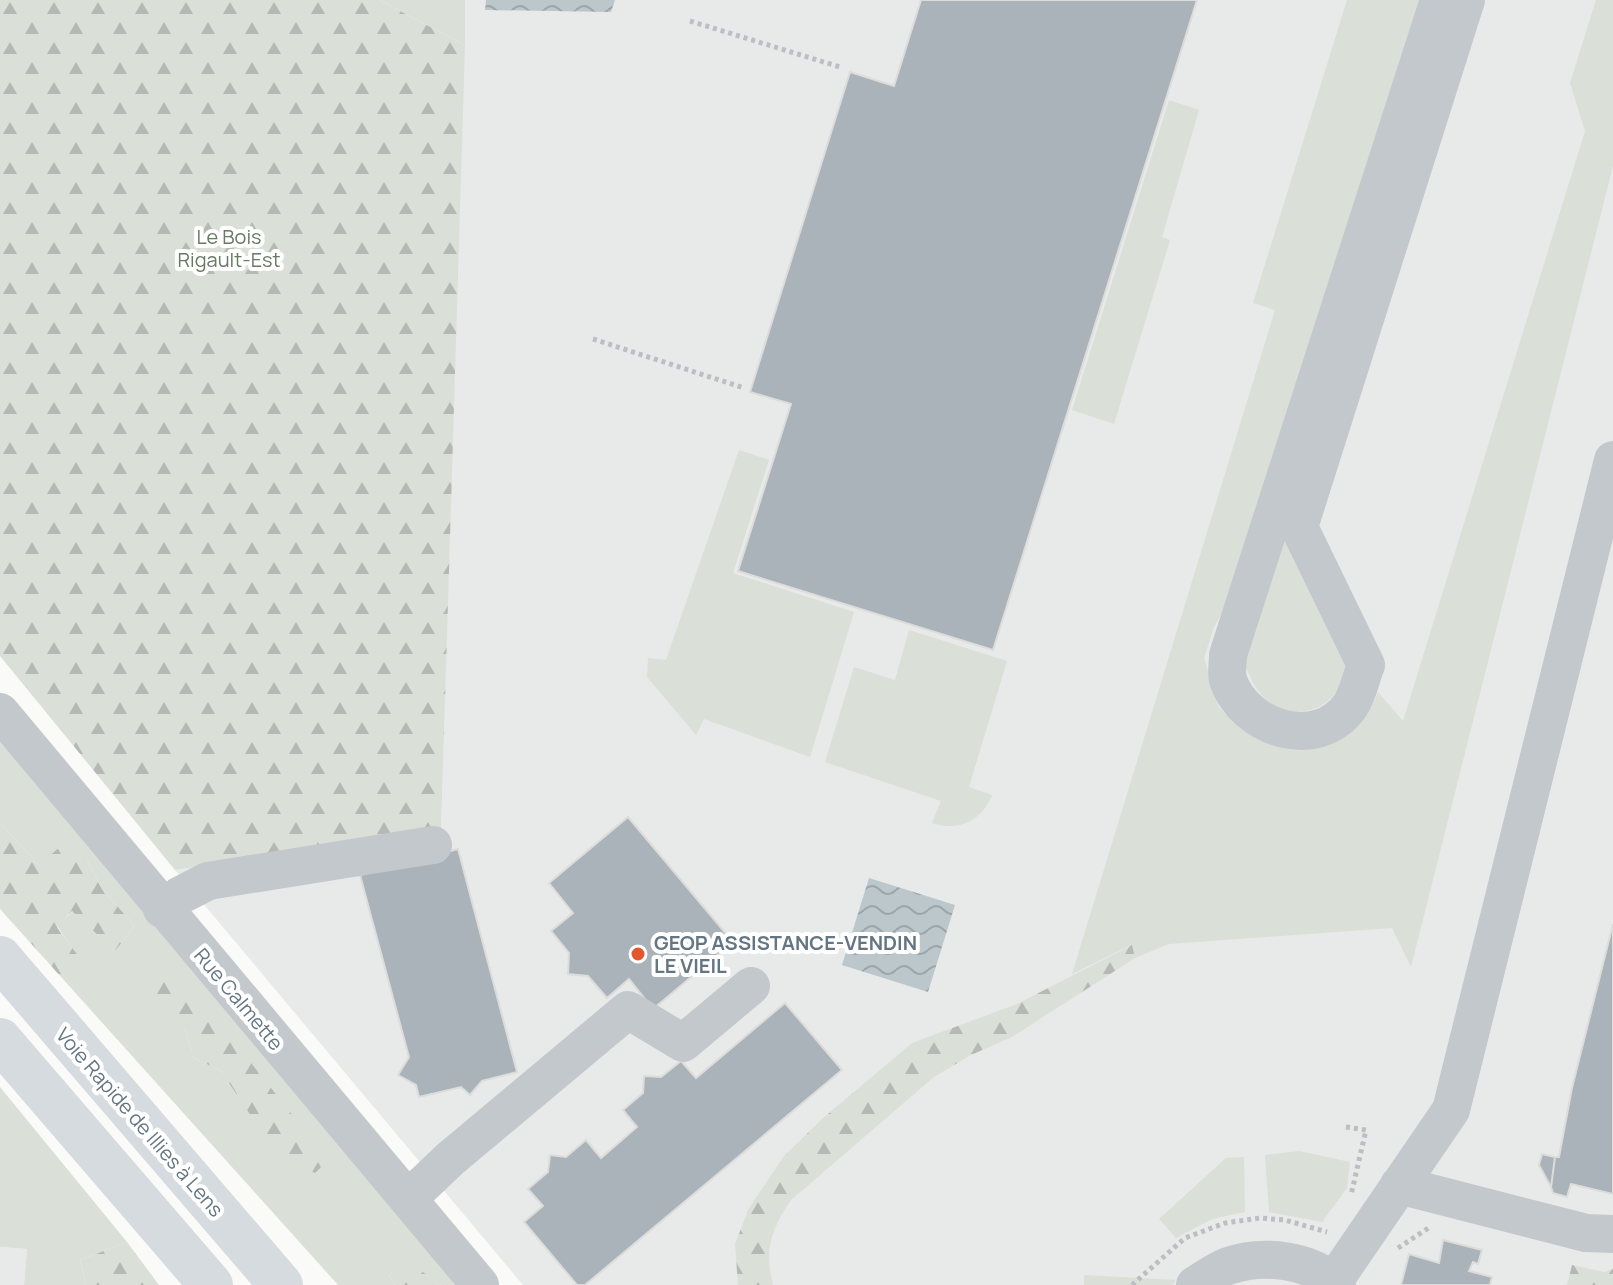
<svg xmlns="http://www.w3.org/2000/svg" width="1613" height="1285" viewBox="0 0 1613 1285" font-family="Manrope,sans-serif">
	<defs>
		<pattern id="forest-firs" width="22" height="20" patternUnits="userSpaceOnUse" patternTransform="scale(2)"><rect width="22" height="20" fill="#dadfd7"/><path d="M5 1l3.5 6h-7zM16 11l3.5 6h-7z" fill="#b4b9b4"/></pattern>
		<pattern id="water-waves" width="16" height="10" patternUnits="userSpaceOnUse" patternTransform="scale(2)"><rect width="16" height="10" fill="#bbc7cb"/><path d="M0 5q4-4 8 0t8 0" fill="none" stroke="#9ca6aa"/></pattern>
	</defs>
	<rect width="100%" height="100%" fill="#fafaf8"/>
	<path fill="#e8e9e9" d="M465,0H1613V1285H523L175,870L441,833Z
		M0,1247L27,1249L24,1285H0Z"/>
	<path fill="#dadfd7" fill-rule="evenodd" d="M379,0H465V45Z
		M1347,0H1421L1229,601L1214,627L1204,658L1219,707L1236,724L1325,744C1352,730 1367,722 1378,692L1403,721L1585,131L1570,83L1596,0H1613V166L1411,967L1392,928L1169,944L1135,958L1131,945L1072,974L1275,310L1253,303Z
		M1169,100L1199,110L1162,237L1170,240L1114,424L1072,410Z
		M739,450L769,460L733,573L854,612L810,757L704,719L696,735L647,677L648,658L666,660Z
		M1295,503C1309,542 1323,581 1336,620C1340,631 1350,649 1349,661C1346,697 1309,725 1274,705C1257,696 1250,677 1243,660Z
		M909,630L1007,661L969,787L992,795C982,821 958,832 932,823L941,801L825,762L854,667L895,680Z
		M0,736L461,1285H441L406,1261L389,1276L395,1285H338L71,988L86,968L57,926L73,911L115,951L135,926L102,889L87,860L39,865L0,823ZM184,1026L315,1173L238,1095L221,1071L194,1058Z
		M0,1087L127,1242L80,1260L86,1285H24L27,1249L0,1247Z
		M1299,1151L1350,1162L1347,1188L1322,1222L1269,1212L1265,1155Z
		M1244,1157L1245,1212L1212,1219L1176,1238L1159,1219L1226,1158Z
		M1084,1275L1176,1280L1172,1285H1084Z"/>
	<path fill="url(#forest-firs)" d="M0,0H379L465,45L441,833L175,870L0,656Z
		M0,823L39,865L61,846L87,860L102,889L135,926L115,951L72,911L57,927L87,968L71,988L0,909Z
		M1132,945L1135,958L1012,1037L971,1055L934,1077L791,1200C771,1229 764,1250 773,1285H738L735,1244L749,1208L784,1156L822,1119L912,1043L1017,1004Z
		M164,978L186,1001H202L328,1160L315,1173L279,1158L221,1071L194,1058L184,1026L153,991Z
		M127,1242L159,1285H86L80,1260Z
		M406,1260L441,1285H395L389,1276Z
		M1572,1265L1604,1272L1613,1269V1285H1567Z"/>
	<path fill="url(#water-waves)" d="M486,0H615L611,12L485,10Z
		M869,878L955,905L928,992L842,965Z"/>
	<path fill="#aab3b9" stroke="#dcdcda" stroke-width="2" d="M921,0H1197L993,650L738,571L791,404L750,392L850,72L894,86Z
		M628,817L733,942L653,1009L629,979L607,998L588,976L568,974L569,953L551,931L573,913L549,883Z
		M458,849L517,1072L482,1081L470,1095L461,1087L419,1097L416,1085L398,1075L409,1057L360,875Z
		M1613,924V1194L1571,1184L1567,1197L1553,1193L1551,1187L1555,1157H1559L1572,1088Z
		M785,1003L842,1070L585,1285H577L524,1222L543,1206L528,1189L548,1172L550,1155L566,1157L586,1140L601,1158L637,1127L623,1110L643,1093L644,1076L661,1077L681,1061L696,1078Z
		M1542,1154L1555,1157L1551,1187L1539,1165Z
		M1443,1240L1482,1250L1478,1264L1473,1262L1469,1271L1492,1277L1490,1285H1401L1409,1254L1439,1263Z"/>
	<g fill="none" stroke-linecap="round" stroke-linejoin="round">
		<path stroke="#bbbfc2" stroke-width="5" stroke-dasharray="4 4" stroke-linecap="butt" d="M690,21L840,67
			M593,339L744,388
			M1346,1127L1366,1130L1351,1195
			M1398,1248L1430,1227
			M1132,1285L1185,1238L1225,1223L1260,1218L1285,1220L1327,1232"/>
		<path stroke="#c3c8cc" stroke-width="38" d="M1439,0L1228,655C1228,663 1226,673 1228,680C1245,729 1317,752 1350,706C1358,695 1361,677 1366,665L1299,527L1466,0
			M0,712L480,1285
			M162,909L179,896L208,881L433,845
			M1399,1185L1586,1233L1613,1234
			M408,1199L450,1159L628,1010L683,1043L751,986
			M1334,1281L1451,1110L1613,460
			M1195,1285C1205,1279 1217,1270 1228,1266C1263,1254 1310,1259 1337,1285"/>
		<path stroke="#d6dbdf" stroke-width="44" d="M0,958L281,1285
			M0,1040L211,1285"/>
	</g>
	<circle fill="#e4572e" stroke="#fff" stroke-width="3" cx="638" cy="954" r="8"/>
	<g text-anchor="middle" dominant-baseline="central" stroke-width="8" stroke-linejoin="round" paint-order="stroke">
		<g font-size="20" fill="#687a64" stroke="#fff">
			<text x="229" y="236">Le Bois<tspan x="229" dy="23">Rigault-Est</tspan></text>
		</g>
		<g font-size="20" font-weight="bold" fill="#657683" stroke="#fff" text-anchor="start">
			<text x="654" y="942">GEOP ASSISTANCE-VENDIN<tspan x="654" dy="23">LE VIEIL</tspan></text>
		</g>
		<g font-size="20" fill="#657683" stroke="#fff">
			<text transform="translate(239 999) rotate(50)">Rue Calmette</text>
			<text transform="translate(140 1122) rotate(49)">Voie Rapide de Illies à Lens</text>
		</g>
	</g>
</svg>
